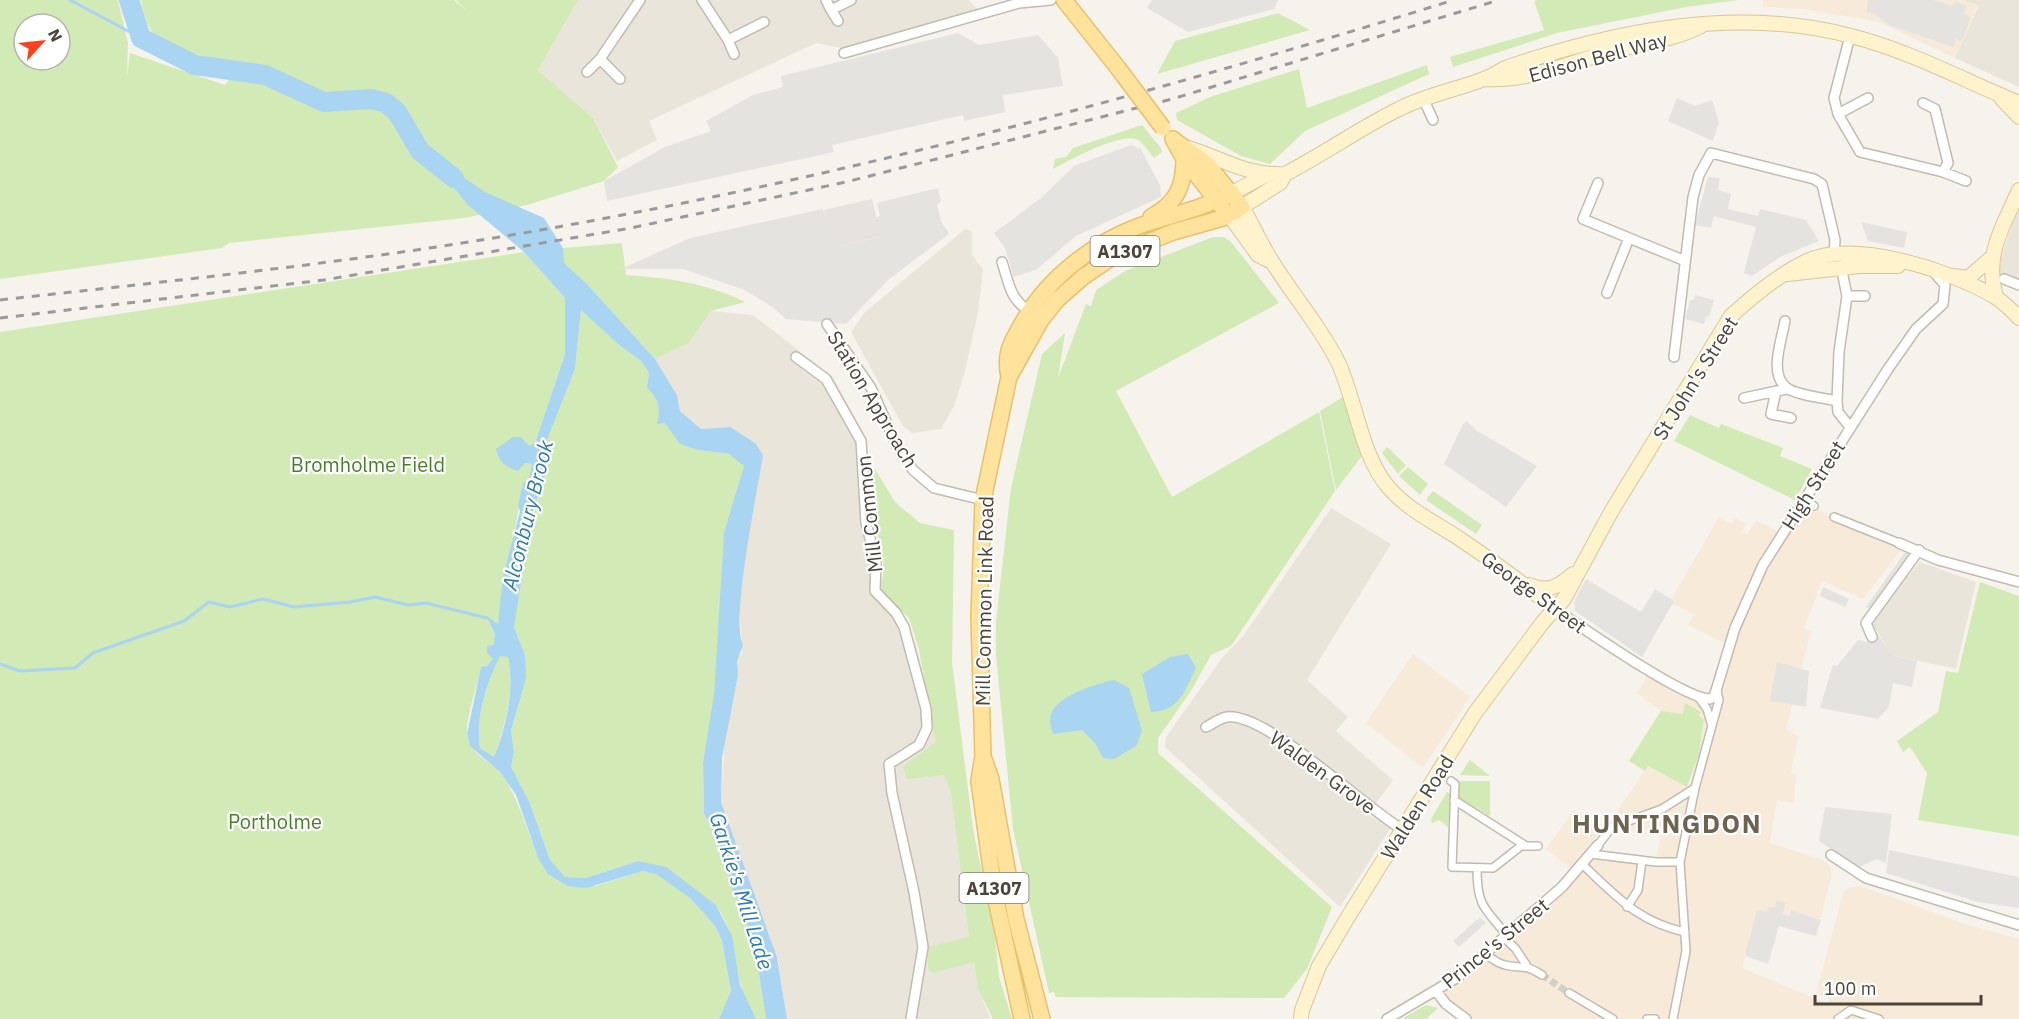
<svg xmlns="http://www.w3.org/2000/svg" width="2019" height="1019" viewBox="0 0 2019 1019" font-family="'IBM Plex Sans',sans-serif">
	<rect width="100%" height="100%" fill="#f6f3ec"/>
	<path fill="#eae5da" d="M578,0H968L978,9L846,49L816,43L649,121L657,140L617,161L593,118L538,70Z
		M1961,0H2019V87L1955,58L1979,6Z
		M2019,205V282L1995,273Z
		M965,229L972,231V255L983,269L978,313L965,371L954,406L941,429L912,433L903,426L851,332L865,312Z
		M711,311L753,315L833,377L862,431L867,447L870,499L883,590L915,642L955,796L963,894L978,987L990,1019H787L778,960L721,802L725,734L738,675L737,662L742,652L730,427L701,429L680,411L677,395L655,359L689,343Z
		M1331,508L1391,544L1307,680L1348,717L1336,731L1393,780L1368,814L1390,829L1340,907L1165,747L1166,737L1222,658L1244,635Z
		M1920,562L1976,582L1956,669L1892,655L1873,625L1883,605Z"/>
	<path fill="#f7ead8" d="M1763,0H1961L1979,5L1955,58L1879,22L1804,9L1764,7Z
		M1806,503L1841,522L1903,547L1863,599L1822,581L1804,628L1811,631L1786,729L1798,736L1791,773L1796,775L1794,803L1777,800L1770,843L1823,860L1830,866L1832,874L1820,919L1792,910L1790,916L1782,913L1778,900L1775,908L1768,913L1757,910L1742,968L1828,1004L1829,998L1816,994L1843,893L1848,888L1860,886L1969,925L2019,939V1019H1466L1436,991L1503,937L1591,854L1656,859L1661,836L1653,834V830L1637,827L1635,832L1607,826L1648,766L1687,787L1689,786L1699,754L1704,718L1702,719L1701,713L1686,703L1683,715L1661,711L1637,693L1651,670L1711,700L1729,645L1688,625L1694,614L1669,603L1719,517L1731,524L1735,518L1746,525L1742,531L1747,535L1756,521L1779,532Z
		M1413,654L1470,697L1423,768L1366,723Z
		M1574,810L1601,830L1572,869L1546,849Z"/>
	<path fill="#e6e2dd" d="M872,199L881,237L839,246L833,217L826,218L824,210Z"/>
	<path fill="#d2eab5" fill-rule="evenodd" d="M0,0H118L128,43L127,77L130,53L225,85L240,66C225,63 169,47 158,39C148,30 143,13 141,0H454L468,12L456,0H578L538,70L593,118L618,167L604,181L527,205L464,218L229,243L222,248L0,279ZM24,24H60V60H24Z
		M1538,0H1738L1686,7L1557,33L1453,67L1450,57L1544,30L1534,1Z
		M1278,13L1310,30L1157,74L1175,41Z
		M1427,65L1429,74L1305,131L1270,164L1241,156L1177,120L1176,113L1210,97L1299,69L1307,108Z
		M1142,125L1161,148L1162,152L1154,158C1149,152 1144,144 1138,140C1119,132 1071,160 1053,169L1055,159L1066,157L1073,148Z
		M1213,237H1224L1231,242L1279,303L1116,391L1172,497L1319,412L1335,491L1231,646L1211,655L1191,691L1158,738V753L1332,907L1307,969L1284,998L1056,997L1054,992L1049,993L1013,829L996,655V622L1011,488L1042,354L1065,333L1058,378L1086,304L1091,306L1096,290L1125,271Z
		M622,243L626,275C668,278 707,283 745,302L711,311L689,343L655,359L588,285L563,263V248Z
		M524,252L565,298V354L535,443L524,463L532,464L528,481L523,484L498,624L486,617L495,634V645L488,646L493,659L487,666L481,668C477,686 466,718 467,735C469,754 492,761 502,775C524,806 528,844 549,874L595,886L643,871L656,872L690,898L716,927L722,941L731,991L719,1019H0V332Z
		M581,309L619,345L641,361L649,373L647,388L657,397L665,423L698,450L729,454L744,466L740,477L718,679L703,762L704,813L726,860L732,888L754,942L766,1019H756C731,986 742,941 717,907C709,896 653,870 638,861L586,878L565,877L550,860L529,801L511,767L514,752L511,732L518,707L525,655L514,627L518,560L524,554L549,454L545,445L575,369Z
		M1348,394L1365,452L1336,490L1320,411Z
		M1690,415L1719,428L1721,424L1783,448L1780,456L1812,469L1795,500L1674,441Z
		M1387,447L1406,465L1398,474L1382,453Z
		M1408,467L1428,484L1420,495L1399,476Z
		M875,469L895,502L920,523L954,530L952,662L973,829L995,937L999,977L1012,1019H993L978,989L974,962L933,973L928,969V947L969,937L951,792L944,775L907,779L903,766L936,742L919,650L909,618L881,592C882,581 884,569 883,559C879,529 859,498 875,469Z
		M1433,491L1482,525L1476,534L1426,500Z
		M1980,582L2019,596V836L1918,820L1927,773L1910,747L1903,752L1897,741L1938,712L1946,671L1958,673Z
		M500,655L508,657C515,691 505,724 494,757L480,748C475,718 487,682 500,655Z
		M1685,703L1702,713L1699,714L1702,719L1704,718L1699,754L1687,787L1648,766L1645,771L1629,761L1661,711L1683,714Z
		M1470,760L1490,776L1460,775Z
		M1459,781H1490V816L1458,797Z
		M1447,792L1452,795L1448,827L1439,820L1432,823L1431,819Z
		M1426,1005L1438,1008L1426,1019H1402Z"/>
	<path fill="#e5e3e0" d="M1152,0H1278L1274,9L1188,32L1147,8Z
		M1868,0H1934L1952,6L1955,1L1967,6L1964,14L1971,17L1962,41L1956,39L1953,47L1888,25L1874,13L1867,12Z
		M958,33L979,45L1038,35L1058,58L1063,86L1003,95L1005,112L964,121L963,115L832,145L834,152L607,201L604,181L665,147L711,131L706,121L753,95L783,87L781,76Z
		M1677,98L1695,106L1712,100L1719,122L1713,141L1668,121Z
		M1131,145L1141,149L1160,185L1161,197L1076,236L1036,270L1014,277L1005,248L994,233L1041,198L1074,166Z
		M1708,177L1720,178L1718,190L1731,194L1728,209L1758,216L1760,209L1806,220L1819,241L1780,257L1752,276L1744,273L1756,227L1714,216L1711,228L1695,225Z
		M938,188L941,201L937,205L941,221L949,234L888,280L846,324L786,319L771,306L744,290L683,269H621L690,238L823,209L826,218L833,216L840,246L880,237L876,217L880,216L877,203Z
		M1861,222L1907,232L1904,248L1868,241Z
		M873,226L875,235L843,242L841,232Z
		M1695,295L1714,300L1709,317L1706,316L1704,324L1685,319L1690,300H1694Z
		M1467,421L1477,431L1537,466L1506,507L1444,464L1463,424Z
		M1905,552L1912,555L1872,610L1866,607Z
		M1586,579L1641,612L1655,589L1674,601L1642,657L1575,611L1574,602Z
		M1823,587L1849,599L1845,607L1820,596Z
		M1877,633L1892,655L1917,661L1912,687L1893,683L1889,707L1878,719L1820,708L1833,665L1837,666L1858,640L1867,642Z
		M1777,662L1809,671L1806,707L1770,701Z
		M1825,807L1892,814L1886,863L1877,859L1859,867L1819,841Z
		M1889,850L2019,877V908L1978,902L1886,873Z
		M1777,900L1785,903L1783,914L1790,916L1791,910L1821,920L1816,936L1779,926L1768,964L1746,956V951L1757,910L1767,912L1769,907H1775Z
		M1480,917L1486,923L1459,947L1453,941Z"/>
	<path fill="#a9d4f2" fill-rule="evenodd" d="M424,151L485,192L544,218L563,248L564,263L588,285L655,359L677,395L680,411L701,429L730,427L755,443L763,455C758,488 730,622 743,645L737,662L738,675L722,758L721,802L777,957L787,1019H766L754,942L732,888L726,860L704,813L703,762L714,695L724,533L744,466L729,454L698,450L680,444L665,423L657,424C661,408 659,399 647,388L649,373L641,361L619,345L581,310L575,369L545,445L549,454L545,475L531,518L524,555L518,560L523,570L514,627L525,655L526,678L511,731L514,752L511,767L529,801L550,860L565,877L586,878L638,861L666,867L716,905L732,936L740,985L756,1019H719L731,991L722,941L716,927L690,898L656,874L643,871L586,888L568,886L548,874L539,860L516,795L500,772L470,746L467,734L481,667L487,666L493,659L487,653V646L494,645L495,634L486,616L498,624L503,577L520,511L518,506L523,483L528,481L532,464L525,463L518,471C506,467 499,462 496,449L513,437H521L529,446L535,443L565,354V298L524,252L468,205ZM500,656L508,657C515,689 506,727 494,757L480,748C475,718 487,682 500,656Z
		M1188,654L1196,668C1184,691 1180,711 1151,712L1142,674L1170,657Z
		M1114,680L1129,688L1142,731L1136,746L1114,759L1103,758L1095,743L1082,730L1053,734C1052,730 1050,724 1050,720C1050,697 1096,684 1114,680Z"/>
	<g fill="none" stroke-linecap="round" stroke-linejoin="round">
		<path stroke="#a9d4f2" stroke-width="3" d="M70,0L141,38
			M0,664L20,671L75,668L93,653L184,621L209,602L230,607L263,599L294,607L350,602L375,597L408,605L426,603L487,618"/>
		<path stroke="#a9d4f2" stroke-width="20" d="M129,0L141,38L195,65L265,75L324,102L372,99L386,103L397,112L420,151L454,178"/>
		<path stroke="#d4d0c8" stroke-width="7" stroke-dasharray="7 3.5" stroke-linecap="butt" d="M1542,975L1569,993"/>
		<defs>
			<path id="pedestrian" d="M1803,500L1814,506
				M1834,517L1899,543
				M1699,698L1707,709L1711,723
				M1451,781L1455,784L1452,867L1493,868L1521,846H1538
				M1454,800L1526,846
				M1598,845L1612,827L1662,809L1695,788
				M1591,854L1656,862H1680
				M1582,864C1616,896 1638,922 1685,932
				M1477,869C1477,905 1484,908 1506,934
				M1627,907L1638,890L1642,861
				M1503,937L1515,948L1527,966
				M1484,953C1491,958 1498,964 1505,965C1524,970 1521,962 1542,975
				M1569,993L1613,1019
				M1647,1019H1655
				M1673,1019L1686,951L1680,862L1695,788L1719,700L1717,690
				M1838,1019L1851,1010L1879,1019"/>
			<path id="minor" d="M702,0L728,40L764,22
				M826,0L831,10L851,0
				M831,10L838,21
				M1850,36L1834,98L1838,114L1860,152L1943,172
				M728,40L734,54
				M844,53L1019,3L1051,0
				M587,72L600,59
				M620,79L600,59L640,0
				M1423,98L1433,120
				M1923,103L1935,109L1948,163L1943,172L1966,181
				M1838,114L1868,98
				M1598,183L1583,219L1629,238
				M1002,262C1011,290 1009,297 1033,315
				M1843,276L1847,296L1839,352L1837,401L1838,412L1850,427
				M2004,279L2019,285
				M1607,293L1629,238L1683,260
				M1847,296H1865
				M1785,321C1782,339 1768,375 1787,388C1796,395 1825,398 1837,401
				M827,324L871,388L897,446L913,470L934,488L983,500
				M796,357L826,379L861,441L866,523L876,561L875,591L896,613L904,627L926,709L927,728L919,745L889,764L892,793L914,892L923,947L911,1019
				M1674,357L1693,197L1699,175L1711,153L1814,179L1822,184L1835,240L1834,254
				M1776,391L1771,414L1791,418
				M1744,398L1787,389
				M1899,543L1938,560L2019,582
				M1555,609C1581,627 1685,699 1710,699L1714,697L1735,628L1763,565L1888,369L1916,329L1943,304L1945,285L1933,271
				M1872,637L1866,623L1919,550
				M1206,727C1212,724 1220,718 1227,717C1266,712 1365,808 1403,830
				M1831,855L1866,878L2019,925
				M1436,991L1446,1004L1466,1019
				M1387,1019L1458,977L1562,887L1598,845"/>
			<path id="secondary" d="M1485,79C1530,82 1573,61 1616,50C1644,43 1674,40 1701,26
				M2002,99L2019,117
				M1188,148C1224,159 1246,176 1285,174C1324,154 1360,128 1399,109C1426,95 1456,90 1484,79C1493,76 1500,70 1508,67C1617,30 1738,6 1851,36C1910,51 1963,80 2019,103
				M1285,174L1280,183L1242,207C1253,225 1261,245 1273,263C1294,297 1320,326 1338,362C1356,401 1361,456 1389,488C1408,510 1436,523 1460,539C1493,561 1524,584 1555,609
				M1232,193L1266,175
				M1229,215L1258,255L1272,262
				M1788,274L1859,266H1898
				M1953,276L1968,278L1991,258
				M1996,297C1984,254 2002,229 2019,190
				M1529,585C1548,593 1558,587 1573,574
				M1301,1019L1302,1010L1319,966L1348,917L1475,713L1543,622L1564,599L1611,512L1731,316C1753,296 1778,275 1805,262C1853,238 1952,271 1995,297C2004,302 2012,311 2019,318"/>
			<path id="primary" d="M1064,0L1118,68
				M1173,139L1184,159L1222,207
				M1151,217C1176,203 1184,188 1184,159
				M1009,377C1004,353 1011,343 1023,322C1048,277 1097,240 1145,224C1175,214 1204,208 1232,193
				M984,759L991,779L1016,919L1042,1019
				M1022,1019L994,891L979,781L983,756L979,617L983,500L1009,377L1041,320L1057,300L1083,277L1114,256L1173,232L1223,218L1242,207L1207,164L1174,140"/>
		</defs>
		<use href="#pedestrian" stroke="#c2bbae" stroke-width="10"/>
		<use href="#minor" stroke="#c2bbae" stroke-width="12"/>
		<use href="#secondary" stroke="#d6c79b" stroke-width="16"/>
		<use href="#primary" stroke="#e6c16a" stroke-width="18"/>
		<use href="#pedestrian" stroke="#fff" stroke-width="7"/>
		<use href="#minor" stroke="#fff" stroke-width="9"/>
		<use href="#secondary" stroke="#fff3cd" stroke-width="14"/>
		<use href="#primary" stroke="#ffe39c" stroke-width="15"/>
		<path stroke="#9a9a9a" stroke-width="3" stroke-dasharray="8 8" stroke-linecap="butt" d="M0,300C188,279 377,260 563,226C865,172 1161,91 1454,0
			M0,318L324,280L631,228L846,182L1172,99L1499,0"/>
		<defs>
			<path id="primary-bridge" d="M1118,68L1163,128"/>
		</defs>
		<use href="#primary-bridge" stroke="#e6c16a" stroke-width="18" stroke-linecap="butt"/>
		<use href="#primary-bridge" stroke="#ffe39c" stroke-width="15"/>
	</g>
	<g text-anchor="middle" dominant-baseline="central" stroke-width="4.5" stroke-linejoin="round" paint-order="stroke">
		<g fill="#fff" stroke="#817c74" stroke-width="1.5">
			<rect x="1090.5" y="236" width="69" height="30" rx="4.5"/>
			<rect x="959.5" y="873" width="69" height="30" rx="4.5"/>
		</g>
		<g font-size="18" font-weight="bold" fill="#4b4439">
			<text x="1125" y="251">A1307</text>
			<text x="994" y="888">A1307</text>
		</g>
		<g font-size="20" fill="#4b4439" stroke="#fff">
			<text transform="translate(1598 57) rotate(-15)">Edison Bell Way</text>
			<text transform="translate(1695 378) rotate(-58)">St John's Street</text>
			<text transform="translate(873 399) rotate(59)">Station Approach</text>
			<text transform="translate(1813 485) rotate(-58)">High Street</text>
			<text transform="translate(869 514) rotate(-96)">Mill Common</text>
			<text transform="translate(1534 592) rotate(36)">George Street</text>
			<text transform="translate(984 601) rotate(-89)">Mill Common Link Road</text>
			<text transform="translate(1323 772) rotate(36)">Walden Grove</text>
			<text transform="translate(1417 807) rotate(-58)">Walden Road</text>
			<text transform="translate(1495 943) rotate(-39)">Prince's Street</text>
		</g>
		<g font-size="20" fill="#4a7f2a" stroke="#fff">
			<text x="368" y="464">Bromholme Field</text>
			<text x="275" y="821">Portholme</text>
		</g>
		<g font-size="21" font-style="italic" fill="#2e7ab2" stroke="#fff">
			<text transform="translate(527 515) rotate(-76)">Alconbury Brook</text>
			<text transform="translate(742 891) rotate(72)">Garkie's Mill Lade</text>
		</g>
		<g font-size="26" font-weight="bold" letter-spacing="1.5" fill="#6e6250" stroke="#fff">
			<text x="1667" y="823">HUNTINGDON</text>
		</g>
	</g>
	<g transform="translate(42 42) rotate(63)"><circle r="28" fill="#ffffff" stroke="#b7b4b0" stroke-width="1.5"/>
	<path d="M0-4.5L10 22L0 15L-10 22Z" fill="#fc3f1d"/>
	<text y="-9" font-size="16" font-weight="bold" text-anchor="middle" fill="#4b4439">N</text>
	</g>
	<path d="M1815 995v9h166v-9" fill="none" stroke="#4b4439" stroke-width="3"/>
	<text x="1824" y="995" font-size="18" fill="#4b4439" stroke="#ffffff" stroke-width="4.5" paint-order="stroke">100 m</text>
</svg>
